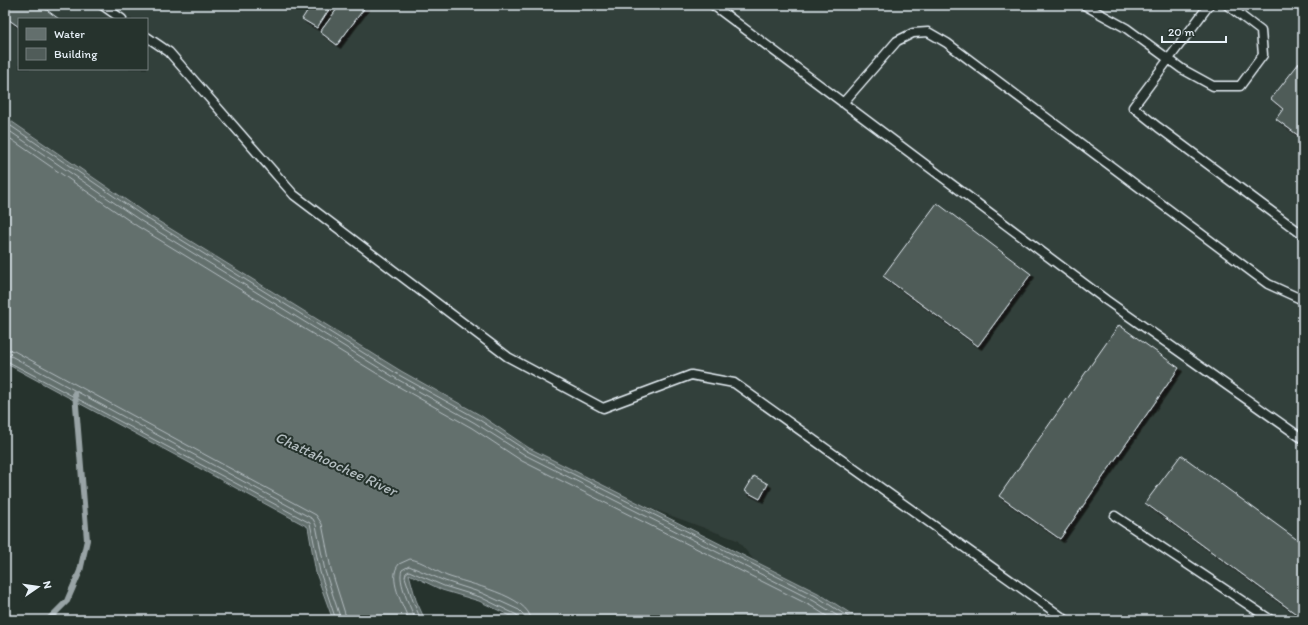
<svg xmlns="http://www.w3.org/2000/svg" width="1308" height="625" viewBox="0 0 1308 625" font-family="Itim,sans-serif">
	<defs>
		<filter id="shadow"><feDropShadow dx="3.5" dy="3.5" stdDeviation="0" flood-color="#0009"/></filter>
	</defs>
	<rect width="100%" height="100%" fill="#26332d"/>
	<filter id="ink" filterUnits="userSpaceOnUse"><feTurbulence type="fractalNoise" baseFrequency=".025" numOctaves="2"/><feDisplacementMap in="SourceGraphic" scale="8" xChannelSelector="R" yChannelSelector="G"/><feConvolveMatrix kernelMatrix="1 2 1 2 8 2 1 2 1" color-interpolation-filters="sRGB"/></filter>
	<g filter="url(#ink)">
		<path fill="#333f3a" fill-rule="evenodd" d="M5,5H1303V620H804L737,540L536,466L5,155ZM19,19H147V69H19Z"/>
		<path fill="#636f6d" stroke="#98a3a5" d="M5,117L145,213L401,371L480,415L529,448L818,593L861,620H519L479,601L442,590L409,574L416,600L425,620H333L316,573L308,527L5,363Z"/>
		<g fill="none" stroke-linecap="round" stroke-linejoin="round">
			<path stroke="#b3bdc0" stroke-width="1" d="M5,122L143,216L399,375L478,419L527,451L816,596L853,620
				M5,128L141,221L397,379L475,423L525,455L814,601L844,620
				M5,135L137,226L394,384L472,428L522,461L811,606L833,620
				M5,349L14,351L316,515L322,524L331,569L347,620
				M5,355L11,356L313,519L316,525L325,571L341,620
				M5,360L310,523L320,572L336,620
				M409,620C403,605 387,578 399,564L410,559C423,561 435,571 447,576C466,583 530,596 531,620
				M416,620C411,609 397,581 402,570L409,566L445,581L482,593L519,610L523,614L525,620
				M421,620L413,601L405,577L406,573L409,571L444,586L480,597L517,615L519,620"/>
			<path stroke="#98a3a5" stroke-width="6" d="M48,620L67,601L80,571L87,540L75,393"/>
		</g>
		<path fill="#505c59" stroke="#e8f1f8" filter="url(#shadow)" d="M5,5H40L59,19H19V27L5,17Z
			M311,5H332L317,28L302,19Z
			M340,5L366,6L337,45L320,32Z
			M1299,63L1303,66V139L1276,119L1283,109L1271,99Z
			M937,203L1031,274L978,346L883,276Z
			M1119,325L1179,368L1060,539L999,496Z
			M1181,455L1303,544V619L1145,503Z
			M754,476L768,484L760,499L745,491Z"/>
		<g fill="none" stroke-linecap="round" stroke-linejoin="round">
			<defs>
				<path id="service" d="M102,5L122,19
					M713,5L1106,300L1303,439
					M1084,5L1126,28L1182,69L1213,86H1240L1263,55L1261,31L1227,5
					M1209,5L1133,107L1158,127L1303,235
					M147,37L169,52L294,195L508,357L603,408L691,375L734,383L1066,620
					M843,103L897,41L913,33L928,32L947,43L1268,284L1303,300
					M1115,516L1271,620"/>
			</defs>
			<use href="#service" stroke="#e8f1f8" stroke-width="11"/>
			<use href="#service" stroke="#26332d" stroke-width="8"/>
		</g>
	</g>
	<g text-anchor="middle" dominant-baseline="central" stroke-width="4" stroke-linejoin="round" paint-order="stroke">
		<g font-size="15" font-style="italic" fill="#b3bdc0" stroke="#26332d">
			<text transform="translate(336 464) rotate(25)">Chattahoochee River</text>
		</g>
	</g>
	<rect width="1308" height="625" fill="none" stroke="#26332d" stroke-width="20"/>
	<rect x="10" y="10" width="1288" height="605" fill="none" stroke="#e8f1f8" stroke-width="1.5" filter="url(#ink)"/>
	<rect x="18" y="18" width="130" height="52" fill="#26332d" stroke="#747f7e"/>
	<rect x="26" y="28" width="20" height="12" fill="#636f6d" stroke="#747f7e"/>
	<text x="54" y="38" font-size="12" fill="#e8f1f8">Water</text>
	<rect x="26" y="48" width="20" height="12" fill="#505c59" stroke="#747f7e"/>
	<text x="54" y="58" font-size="12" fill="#e8f1f8">Building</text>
	<g transform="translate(38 587) rotate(77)" stroke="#26332d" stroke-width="3" paint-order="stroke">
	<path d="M0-3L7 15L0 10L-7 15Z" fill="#e8f1f8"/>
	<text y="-6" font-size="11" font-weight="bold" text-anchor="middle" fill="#e8f1f8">N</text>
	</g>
	<path d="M1162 36v6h64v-6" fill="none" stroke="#e8f1f8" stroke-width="2"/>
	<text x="1168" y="36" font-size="12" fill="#e8f1f8" stroke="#26332d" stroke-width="3" paint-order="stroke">20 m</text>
</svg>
